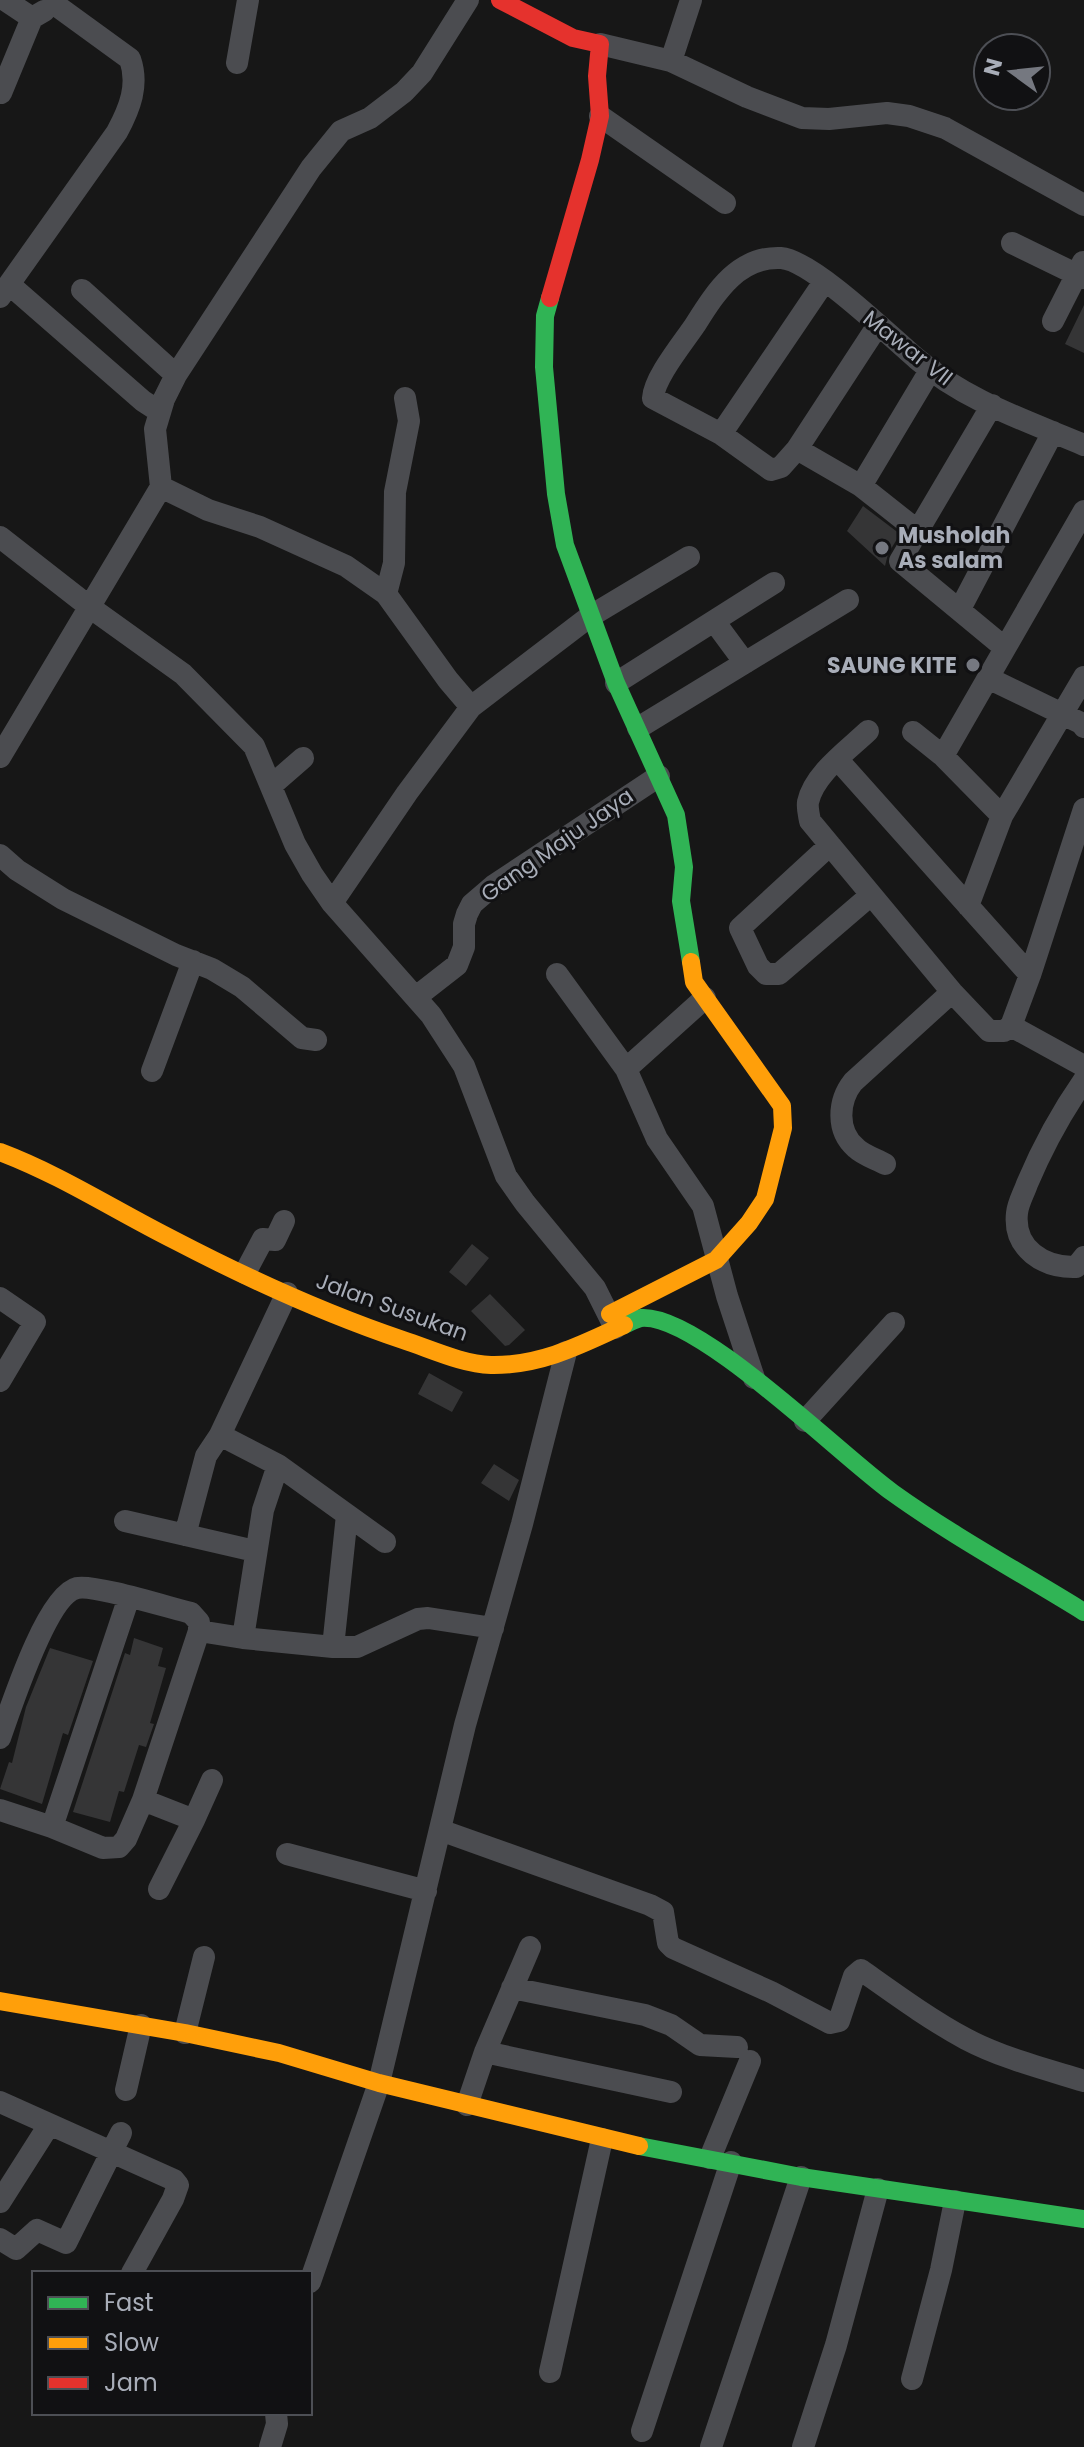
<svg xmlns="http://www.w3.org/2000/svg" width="1084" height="2447" viewBox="0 0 1084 2447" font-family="Poppins,sans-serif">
	<rect width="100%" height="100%" fill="#171717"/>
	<path fill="#353536" d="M1084,305V353L1065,344Z
		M863,506L900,534L888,554L885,566L847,531Z
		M472,1244L489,1258L466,1286L449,1272Z
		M490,1294L525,1330L509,1345L505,1346L471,1311Z
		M429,1373L463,1392L452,1412L418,1394Z
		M494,1464L519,1480L509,1501L481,1483Z
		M134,1638L163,1648L158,1666L166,1668L150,1723L154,1724L146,1747L139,1745L124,1792L119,1791L110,1822L73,1812L125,1653L130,1655Z
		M50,1648L93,1661L68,1735L63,1733L42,1804L0,1789L9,1762L12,1763L26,1707Z"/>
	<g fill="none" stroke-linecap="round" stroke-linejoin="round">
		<path stroke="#4b4c50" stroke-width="22" d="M5,0L32,18L44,11
			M600,44L671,61L747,97L802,118L829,119L887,113L909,116L945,128L1084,205
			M671,61L691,0
			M237,63L248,0
			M1,93L32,18
			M600,116L725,203
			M1012,243L1084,278
			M10,285L143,401L160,412
			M82,290L176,375
			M0,297L117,132C130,108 139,85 130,59L53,3
			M1053,321L1083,262
			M878,325L797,449L781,467L771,470L721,434L653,398C654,378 683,343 695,325C716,292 738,256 781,258C812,260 891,337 917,359C964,400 1027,421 1084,445
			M992,405L900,561L1005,648
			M721,434L824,282
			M797,449L861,486L918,531
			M861,486L931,369
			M161,487L208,510L260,527L346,566L386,594L448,680L471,707
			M0,537L91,608L183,674L254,746L295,844L312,874L332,903L431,1015L464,1066L506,1176L525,1203L595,1288L615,1328
			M386,594L394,563L395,492L409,421L405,398
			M960,609L1053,432
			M714,621L745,663
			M988,678L1081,723L1084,727
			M616,683L774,583
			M638,728L848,600
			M868,731C848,750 814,774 808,802C807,808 809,815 810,821L952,992L989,1031H1004L1011,1026L1030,975L1084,809
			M913,732L943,756L1002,816
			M943,756L1084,511
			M0,757L161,487L155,429L164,399L176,375L311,168L341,131L370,118L404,92L422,73L468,0
			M838,760L1030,975
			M272,785L303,758
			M830,845L740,928L758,966L766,974H779L871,895
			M0,855L17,870L63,899L176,955L212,969L242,987L302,1038L316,1040
			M332,903L407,793L471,707L589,617L689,557
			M968,906L1002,816L1084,677
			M557,974L626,1069L657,1139L703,1206L727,1296L754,1378
			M416,997L457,965L464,947V924L467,914L472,904L493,886L659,776
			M1011,1026L1084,1066
			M626,1069L705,998
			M152,1071L193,961
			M1084,1080C1061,1113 1043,1146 1027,1184C1024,1193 1018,1203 1017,1213C1013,1249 1044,1268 1076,1267L1084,1257
			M885,1164C876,1159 863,1155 856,1148C836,1131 838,1101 853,1082L952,992
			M245,1273L263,1239L275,1240L284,1221
			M0,1298L35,1322L0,1381
			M805,1421L894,1323
			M220,1435L287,1293
			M125,1521L255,1551
			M185,1535L206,1456L220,1435L278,1465L385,1542
			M199,1631L243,1638L333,1647H357L418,1619L428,1618L493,1628
			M243,1638L263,1510L278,1465
			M333,1647L347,1515
			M0,1738C11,1707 47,1595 77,1588C94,1584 170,1608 191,1613L199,1622V1631L143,1800L126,1839L119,1847L103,1848L52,1827L0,1810
			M143,1800L194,1820L212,1780
			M52,1827L129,1597
			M440,1830L650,1905L663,1912L668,1943L673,1948L771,1992L830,2023L839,2021L854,1976L861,1970C895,1994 929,2019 966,2039C1002,2058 1045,2069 1084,2081
			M287,1854L426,1891
			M159,1889L194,1820
			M512,1988L645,2015L671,2025L700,2045L737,2047
			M185,2033L204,1957
			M485,2052L671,2092
			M126,2090L141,2025
			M0,2102L174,2180L178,2185L173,2199L132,2273
			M467,2105L485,2052L530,1947
			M710,2158L750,2061
			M0,2202L49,2125
			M0,2239L16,2249L37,2230L66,2243L121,2133
			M310,2282L379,2083L465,1725L522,1524L566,1352
			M550,2372L602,2139
			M912,2379L941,2270L955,2201
			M642,2431L731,2162
			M270,2447L277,2424L276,2413
			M711,2447L801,2177
			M803,2447L836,2345L878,2189"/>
		<path stroke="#30b455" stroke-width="18" d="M550,298L545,316L544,367L556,494L565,545L616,683L676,815L684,867L681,901L691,962
			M624,1325C629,1323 636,1319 641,1318C698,1313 842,1457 893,1493C953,1536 1021,1573 1084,1612
			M639,2146L801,2177L1084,2219"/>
		<path stroke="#ff9f0a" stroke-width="18" d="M0,1152C61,1175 116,1211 174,1240C247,1278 326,1314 403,1340C431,1349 462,1364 491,1365C540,1366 581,1345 624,1325
			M610,1314L716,1260L749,1223L765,1199L783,1128L782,1106L694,982L691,962
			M0,2001L185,2033L279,2053L379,2083L639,2146"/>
		<path stroke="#e5322d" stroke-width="18" d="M500,0L573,38L600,44L597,76L600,116L590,160L550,298"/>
	</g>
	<g fill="#757880" stroke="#111113" stroke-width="3">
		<circle cx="882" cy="548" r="8"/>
		<circle cx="973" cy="665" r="8"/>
	</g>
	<g text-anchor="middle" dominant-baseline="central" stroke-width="6" stroke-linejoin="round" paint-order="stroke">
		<g font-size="22" fill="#a8adb8" stroke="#111113">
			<text transform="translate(908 348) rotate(38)">Mawar VII</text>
			<text transform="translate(557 845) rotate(-35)">Gang Maju Jaya</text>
			<text transform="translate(392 1307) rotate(20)">Jalan Susukan</text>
		</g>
		<g font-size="22" font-weight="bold" fill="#a8adb8" stroke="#111113" text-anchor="start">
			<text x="898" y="535">Musholah<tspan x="898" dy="25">As salam</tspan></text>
			<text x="957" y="665" text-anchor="end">SAUNG KITE</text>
		</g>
	</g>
	<rect x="32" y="2271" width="280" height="144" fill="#111113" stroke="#4d4f55" stroke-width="2"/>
	<rect x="48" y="2297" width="40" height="12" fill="#30b455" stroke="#4d4f55" stroke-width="2"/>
	<text x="104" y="2311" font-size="24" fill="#a8adb8">Fast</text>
	<rect x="48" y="2337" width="40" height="12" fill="#ff9f0a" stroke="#4d4f55" stroke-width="2"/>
	<text x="104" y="2351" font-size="24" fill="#a8adb8">Slow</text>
	<rect x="48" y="2377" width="40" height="12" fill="#e5322d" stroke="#4d4f55" stroke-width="2"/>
	<text x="104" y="2391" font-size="24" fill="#a8adb8">Jam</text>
	<g transform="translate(1012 72) rotate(285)"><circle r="38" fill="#111113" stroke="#4d4f55" stroke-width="2"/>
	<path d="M0-6L14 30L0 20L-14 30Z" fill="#757880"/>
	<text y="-12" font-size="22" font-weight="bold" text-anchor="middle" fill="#a8adb8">N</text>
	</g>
</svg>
